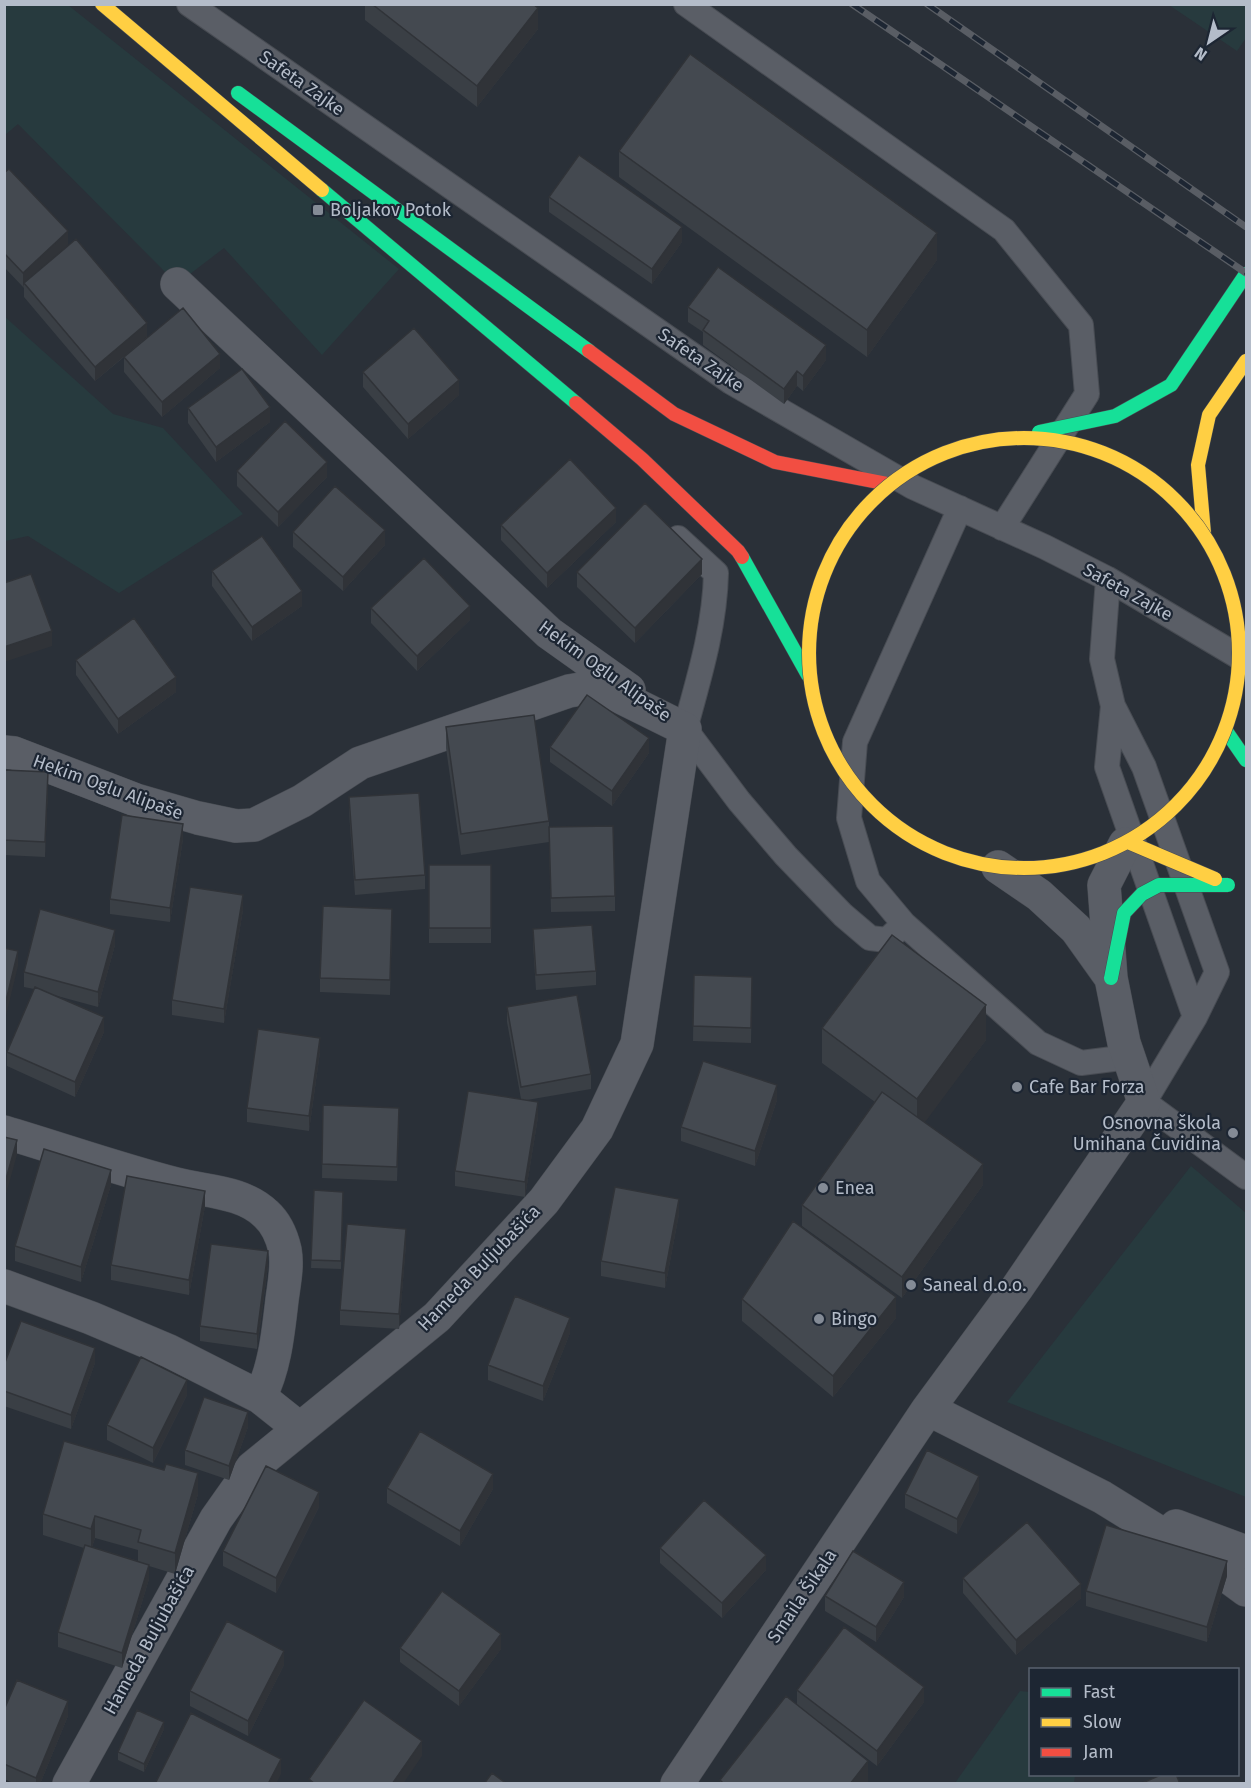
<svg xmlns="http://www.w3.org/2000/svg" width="1251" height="1788" viewBox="0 0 1251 1788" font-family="'Fira Sans',sans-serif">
	<rect width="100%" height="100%" fill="#2a3038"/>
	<path fill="#273a3e" d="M5,5H68L399,269L322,355L224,248L177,284L18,124L5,135Z
		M1169,5H1246V38L1237,51Z
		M4,316L113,414L163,428L243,514L119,593L28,536L5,541Z
		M1191,1166L1246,1213V1497L1007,1402Z
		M1020,1691L1030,1692V1774L1075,1775L1074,1783H955Z"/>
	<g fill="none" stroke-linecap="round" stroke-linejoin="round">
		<defs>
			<path id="lane" d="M189,4L731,382L913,487L1045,547L1108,579L1246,661
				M686,4L1004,230L1081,325L1087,394L1002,528
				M678,538L716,573C715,626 699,678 685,729L739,801L786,856L843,915L870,938L887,940L904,924L1038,1043L1081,1063L1129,1057
				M1108,579L1102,659L1113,706L1144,767L1217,972L1195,1017L1144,1102L1246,1177
				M1113,706L1107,767L1195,1017
				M904,924L868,881L849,818L855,742L960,508"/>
			<path id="street" d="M177,284L549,633L629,690
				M4,752L14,753L136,800L198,818L236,826L254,825L302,801L360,763L569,691L598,686L685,729
				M998,867L1039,895L1076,929L1111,978
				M4,1132C61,1149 118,1169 176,1184C206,1192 242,1191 266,1214C276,1223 282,1237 285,1250C288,1266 284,1284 282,1300C278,1334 275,1367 260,1397
				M4,1286L91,1318L169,1351L260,1397L299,1428
				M928,1409L1102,1497L1212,1565L1246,1590
				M1176,1526L1246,1552
				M69,1784L216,1519L252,1468L437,1317L544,1201L597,1129L637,1044L685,729
				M677,1784L928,1409L1017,1288L1144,1102L1124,1043L1111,978L1104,885L1125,844"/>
			<path id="fast" d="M238,93L589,351
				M322,190L576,403
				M1217,317L1246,274
				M742,557L808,675
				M1226,731L1246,760"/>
			<path id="slow" d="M102,4L322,190
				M1204,533L1198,465L1209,415L1246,361"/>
			<path id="jam" d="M589,351L674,414L775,462L888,484
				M576,403L642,459L738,551L742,557"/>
		</defs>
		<use href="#lane" stroke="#484c53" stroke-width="26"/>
		<use href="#street" stroke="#484c53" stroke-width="34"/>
		<use href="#fast" stroke="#484c53" stroke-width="15"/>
		<use href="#slow" stroke="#484c53" stroke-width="15"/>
		<use href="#jam" stroke="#484c53" stroke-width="15"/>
		<use href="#lane" stroke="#5a5e66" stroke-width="24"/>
		<use href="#street" stroke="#5a5e66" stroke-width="33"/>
		<use href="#fast" stroke="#16e098" stroke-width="14"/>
		<use href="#slow" stroke="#ffcf43" stroke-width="14"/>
		<use href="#jam" stroke="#f24e42" stroke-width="14"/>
		<defs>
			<path id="rail" d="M852,4L1246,273
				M927,4L1246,227"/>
		</defs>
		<use href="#rail" stroke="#595d64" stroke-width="7"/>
		<use href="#rail" stroke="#1d2633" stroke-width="4.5" stroke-dasharray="14" stroke-linecap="butt"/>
		<defs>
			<path id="fast-bridge" d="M1039,432L1115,416L1171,385L1217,317
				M1111,978L1124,913L1142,894L1159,885H1228"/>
			<path id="slow-bridge" d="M809 653a215 215 0 1 1 430 0a215 215 0 1 1-430 0Z
				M1128,842L1215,879"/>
		</defs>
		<use href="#fast-bridge" stroke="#484c53" stroke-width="15" stroke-linecap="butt"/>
		<use href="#slow-bridge" stroke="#484c53" stroke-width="15" stroke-linecap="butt"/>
		<use href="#fast-bridge" stroke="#16e098" stroke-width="14"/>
		<use href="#slow-bridge" stroke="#ffcf43" stroke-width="14"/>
	</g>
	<path fill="#3a3f45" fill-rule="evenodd" d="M365,4H533L538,29L477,107L365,20Z
		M619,151L937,260L867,357L619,177Z
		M4,173L68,245L147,337L220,368L162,417L124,372V357L95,381L24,297V288L4,267Z
		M549,197L682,242L652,284L549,212Z
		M688,307L826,360L803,391L797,386L784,404L703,345V332L688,322Z
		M363,372L459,395L408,439L363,387Z
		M188,408L270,422L216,462L188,423Z
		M237,471L327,477L278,527L237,486Z
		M616,522L547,588L501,540V525Z
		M293,532L385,545L343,591L293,547Z
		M212,571L302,606L252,641L212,586Z
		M577,572L702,574L635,643L577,587Z
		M371,608L470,620L417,671L371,623Z
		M76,660L176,692L118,734L76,675Z
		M446,727L549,821V827L615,896V911L551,912L549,842L461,855L446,748Z
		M550,747L649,753L612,806L550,762Z
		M4,770L48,787L45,857L4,855Z
		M349,797L425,875V889L355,895L349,812Z
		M183,839L170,922L110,914V899Z
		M429,865H491V943H429Z
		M243,910L224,1023L172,1015V1000Z
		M392,923L390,995L320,992V978Z
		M533,929L596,971V985L536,990L533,944Z
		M115,945L98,1007L50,994L104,1032L75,1097L7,1066V1052L34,989L24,987V972Z
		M694,975L752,977L751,1043L693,1041Z
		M507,1007L591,1074V1089L527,1100L538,1117L525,1197L455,1186V1171L521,1099L507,1022Z
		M822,1028L986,1040L924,1122L983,1185L902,1298L802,1226V1205L875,1102L822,1063Z
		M320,1052L309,1131L247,1122V1108Z
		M777,1100L755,1166L681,1141V1127Z
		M323,1105L399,1123L397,1181L322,1178Z
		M111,1185L81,1282L15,1261V1246Z
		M314,1190L343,1192L341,1269L311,1268Z
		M205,1206L189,1295L111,1280V1265Z
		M679,1214L665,1288L601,1276V1261Z
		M406,1244L399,1329L340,1325V1310Z
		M268,1266L257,1349L200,1341V1326Z
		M742,1299L896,1318L833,1397L742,1321Z
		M570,1333L543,1401L488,1380V1365Z
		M95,1363L71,1429L4,1406V1365Z
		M187,1395L153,1463L107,1440V1425Z
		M248,1427L229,1480L185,1465V1450Z
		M387,1488L493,1489L460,1546L387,1503Z
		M979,1490L957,1534L905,1508V1494Z
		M198,1494L175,1574L149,1566V1579L122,1668L58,1647V1632L84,1548L43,1535V1514ZM95,1538L138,1550V1561L92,1547Z
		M319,1507L276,1593L223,1566V1551Z
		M660,1548L766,1570L722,1618L660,1563Z
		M1227,1576L1207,1642L1086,1606V1591Z
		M963,1578L1081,1598L1016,1655L963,1593Z
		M825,1596L904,1597L876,1642L825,1611Z
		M400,1648L501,1649L459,1706L400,1662Z
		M284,1665L248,1736L190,1706V1691Z
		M797,1690L924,1702L877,1766L818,1721L868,1782L867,1784H720V1780L797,1704Z
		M4,1710L68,1716L40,1784H15L4,1779Z
		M164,1729L144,1772L118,1760V1752Z"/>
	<path fill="#303338" d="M538,8V29L477,107V86Z
		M682,227V242L652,284V269Z
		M68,231V246L24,283L23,288V273Z
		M937,233V260L867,357V330Z
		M147,323V337L95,381V367Z
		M826,345V360L803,391V376Z
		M220,354V368L162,417V402Z
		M797,371V386L784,404V389Z
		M459,380V395L408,439V424Z
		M270,407V422L216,462V447Z
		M327,462V477L278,527V512Z
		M616,508V522L547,588V573Z
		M385,530V545L343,591V577Z
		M702,559V574L635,643V628Z
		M302,591V606L252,641V627Z
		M470,606V620L417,671V656Z
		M52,631V646L4,662V647Z
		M176,677V692L118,734V719Z
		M649,738V753L612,806V791Z
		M48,772V787L45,857V842Z
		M183,824V839L170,922V908Z
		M243,895V910L224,1023V1009Z
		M115,930V945L98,1007V992Z
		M18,951V966L4,1024V1009Z
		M986,1005V1040L917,1133V1099Z
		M104,1017V1032L75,1097V1082Z
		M320,1038V1052L309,1131V1116Z
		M777,1085V1100L755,1166V1151Z
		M538,1102V1117L525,1197V1182Z
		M17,1140V1155L4,1201V1186Z
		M983,1164V1185L902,1298V1277Z
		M111,1170V1185L81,1282V1267Z
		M205,1191V1206L189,1295V1280Z
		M679,1199V1214L665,1288V1273Z
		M406,1229V1244L399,1329V1314Z
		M268,1251V1266L257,1349V1334Z
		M896,1297V1318L833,1397V1376Z
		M570,1318V1333L543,1401V1386Z
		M95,1348V1363L71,1429V1415Z
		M187,1380V1395L153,1463V1448Z
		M248,1412V1427L229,1480V1466Z
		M198,1473V1494L175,1574V1553Z
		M493,1474V1489L460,1546V1531Z
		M979,1476V1490L957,1534V1519Z
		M319,1492V1507L276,1593V1578Z
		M95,1516V1538L91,1550V1529Z
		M766,1555V1570L722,1618V1603Z
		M1227,1561V1576L1207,1642V1627Z
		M149,1565V1579L122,1668V1653Z
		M904,1582V1597L876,1642V1627Z
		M1081,1584V1598L1016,1655V1640Z
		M501,1634V1649L459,1706V1691Z
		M284,1651V1665L248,1736V1721Z
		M924,1687V1702L877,1766V1751Z
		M68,1701V1716L40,1784H36V1778Z
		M164,1722V1729L144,1772V1764Z
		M422,1741V1756L403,1784H392Z
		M281,1759V1774L276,1784H268Z
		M868,1761V1782L867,1784H850Z"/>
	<path fill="#444950" stroke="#303338" stroke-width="1.5" d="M372,4H533L538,8L477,86Z
		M690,54L937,233L867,330L619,151Z
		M579,155L682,227L652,269L549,197Z
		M9,169L68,231L23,273L4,253V173Z
		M76,239L147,323L95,367L24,283Z
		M718,267L826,345L803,376L797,371L784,389L703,330L709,321L688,307Z
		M183,308L220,354L162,402L124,357Z
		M414,328L459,380L408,424L363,372Z
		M242,369L270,407L216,447L188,408Z
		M285,421L327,462L278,512L237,471Z
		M570,459L616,508L547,573L501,525Z
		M335,486L385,530L343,577L293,532Z
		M645,503L702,559L635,628L577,572Z
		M262,536L302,591L252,627L212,571Z
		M424,558L470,606L417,656L371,608Z
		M31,574L52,631L4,647V583Z
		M134,618L176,677L118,719L76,660Z
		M587,695L649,738L612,791L550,747Z
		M534,715L549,821L461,834L446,727Z
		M4,770L48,772L45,842L4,840Z
		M419,793L425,875L355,880L349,797Z
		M122,815L183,824L170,908L110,899Z
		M613,826L615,896L551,898L549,827Z
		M429,865H491V928H429Z
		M190,887L243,895L224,1009L172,1000Z
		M323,906L392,909L390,980L320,978Z
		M40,909L115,930L98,992L24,972Z
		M592,925L596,971L536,975L533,929Z
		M892,935L986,1005L917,1099L822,1028Z
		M4,948L18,951L4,1009Z
		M694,975L752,977L751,1028L693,1026Z
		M35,987L104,1017L75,1082L7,1052Z
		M577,995L591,1074L521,1087L507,1007Z
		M258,1029L320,1038L309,1116L247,1108Z
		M703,1061L777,1085L755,1151L681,1127Z
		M468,1091L538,1102L525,1182L455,1171Z
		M882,1092L983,1164L902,1277L802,1205Z
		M323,1105L399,1108L397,1167L322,1164Z
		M4,1137L17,1140L4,1186Z
		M44,1149L111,1170L81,1267L15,1246Z
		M127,1176L205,1191L189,1280L111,1265Z
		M615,1187L679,1199L665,1273L601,1261Z
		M314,1190L343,1192L341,1261L311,1260Z
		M793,1221L896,1297L833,1376L742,1299Z
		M347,1224L406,1229L399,1314L340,1310Z
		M211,1244L268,1251L257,1334L200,1326Z
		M515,1296L570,1318L543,1386L488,1365Z
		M21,1321L95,1348L71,1415L4,1391V1365Z
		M141,1357L187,1380L153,1448L107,1425Z
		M204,1397L248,1412L229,1466L185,1450Z
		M420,1431L493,1474L460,1531L387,1488Z
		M64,1441L164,1470L166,1464L198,1473L175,1553L138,1542L141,1530L95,1516L91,1529L43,1514Z
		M927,1450L979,1476L957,1519L905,1494Z
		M266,1466L319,1492L276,1578L223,1551Z
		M704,1500L766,1555L722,1603L660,1548Z
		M1027,1522L1081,1584L1016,1640L963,1578Z
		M1106,1525L1227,1561L1207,1627L1086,1591Z
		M85,1545L149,1565L122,1653L58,1632Z
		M853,1551L904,1582L876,1627L825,1596Z
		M442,1591L501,1634L459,1691L400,1648Z
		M227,1621L284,1651L248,1721L190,1691Z
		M844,1627L924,1687L877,1751L797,1690Z
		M17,1680L68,1701L36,1778L4,1764V1710Z
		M786,1696L868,1761L850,1784H724L720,1780Z
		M364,1700L422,1741L392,1784H315L309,1779Z
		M137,1710L164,1722L144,1764L118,1752Z
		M191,1713L281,1759L268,1784H155Z
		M492,1773L507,1784H484Z
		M1163,1774H1176L1180,1784H1140Z"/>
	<g fill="#848b96" stroke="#1d2633" stroke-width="2">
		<rect x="312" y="204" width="12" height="12" rx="3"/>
		<circle cx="1017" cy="1087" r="6"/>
		<circle cx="1233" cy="1133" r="6"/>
		<circle cx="823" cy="1188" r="6"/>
		<circle cx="911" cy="1285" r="6"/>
		<circle cx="819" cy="1319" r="6"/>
	</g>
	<g text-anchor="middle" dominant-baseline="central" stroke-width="4.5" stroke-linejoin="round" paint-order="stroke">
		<g font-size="18" fill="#b4bcc9" stroke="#1d2633">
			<text transform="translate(302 83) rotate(35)">Safeta Zajke</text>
			<text transform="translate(701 360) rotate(34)">Safeta Zajke</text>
			<text transform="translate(1128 592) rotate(29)">Safeta Zajke</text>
			<text transform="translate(605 671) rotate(36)">Hekim Oglu Alipaše</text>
			<text transform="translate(108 787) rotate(20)">Hekim Oglu Alipaše</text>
			<text transform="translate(479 1268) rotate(-46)">Hameda Buljubašića</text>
			<text transform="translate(802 1596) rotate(-56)">Smaila Šikala</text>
			<text transform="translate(149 1640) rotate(-61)">Hameda Buljubašića</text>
		</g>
		<g font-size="18" fill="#b4bcc9" stroke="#1d2633" text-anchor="start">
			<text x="330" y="210">Boljakov Potok</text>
			<text x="1029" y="1087">Cafe Bar Forza</text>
			<text x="1221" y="1123" text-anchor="end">Osnovna škola<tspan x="1221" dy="21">Umihana Čuvidina</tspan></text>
			<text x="835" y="1188">Enea</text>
			<text x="923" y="1285">Saneal d.o.o.</text>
			<text x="831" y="1319">Bingo</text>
		</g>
	</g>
	<rect width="1251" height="1788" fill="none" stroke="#b4bcc9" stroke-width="12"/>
	<rect x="1029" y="1668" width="210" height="108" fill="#1d2633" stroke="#59626f" stroke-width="1.5"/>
	<rect x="1041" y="1688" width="30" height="9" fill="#16e098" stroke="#59626f" stroke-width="1.5"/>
	<text x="1083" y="1698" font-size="18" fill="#b4bcc9">Fast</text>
	<rect x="1041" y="1718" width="30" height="9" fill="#ffcf43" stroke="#59626f" stroke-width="1.5"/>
	<text x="1083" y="1728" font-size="18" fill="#b4bcc9">Slow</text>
	<rect x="1041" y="1748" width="30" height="9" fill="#f24e42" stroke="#59626f" stroke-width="1.5"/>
	<text x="1083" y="1758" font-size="18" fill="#b4bcc9">Jam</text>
	<g transform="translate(1209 42) rotate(215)" stroke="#1d2633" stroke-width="4.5" paint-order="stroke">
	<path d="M0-4.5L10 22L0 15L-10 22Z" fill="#b4bcc9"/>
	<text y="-9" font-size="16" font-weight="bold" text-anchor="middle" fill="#b4bcc9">N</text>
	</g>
</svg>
